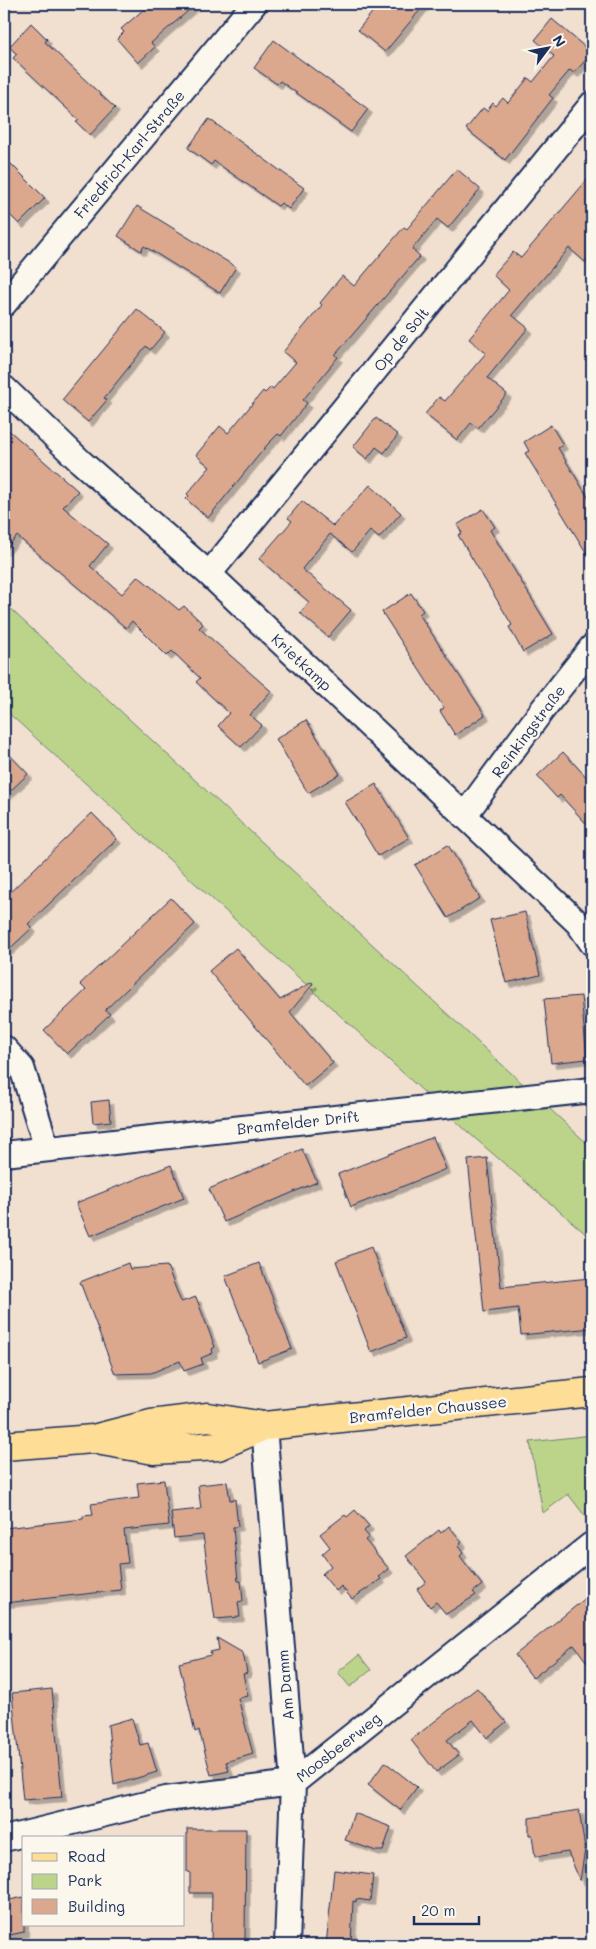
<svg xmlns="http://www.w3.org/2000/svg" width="596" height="1949" viewBox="0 0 596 1949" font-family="Mali,sans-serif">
	<defs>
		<filter id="shadow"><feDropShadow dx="4.5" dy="4.5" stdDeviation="0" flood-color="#0004"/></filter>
	</defs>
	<rect width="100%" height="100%" fill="#f1dfd0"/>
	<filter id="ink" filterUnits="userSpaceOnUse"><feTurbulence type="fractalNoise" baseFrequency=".02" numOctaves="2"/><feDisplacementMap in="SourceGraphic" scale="10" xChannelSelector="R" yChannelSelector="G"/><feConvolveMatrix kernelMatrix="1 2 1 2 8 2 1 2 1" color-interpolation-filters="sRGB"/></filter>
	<g filter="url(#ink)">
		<path fill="#bcd48a" stroke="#6c8274" d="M4,603L592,1148V1267L587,1235L470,1134L4,709Z
			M592,1435V1525L568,1494L543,1513L530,1442Z
			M359,1655L371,1670L350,1687L338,1672Z"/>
		<path fill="#dba88e" stroke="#1b2f5e" filter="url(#shadow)" d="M150,4H196L151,43L155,47L138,63L117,39L124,32L121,29Z
			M379,4H425L385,52L358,30Z
			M552,19L592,53L574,73L570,70L549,95L553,98L505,160L466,129L483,108L487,111L493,103L496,106L503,98L508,103L528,78L533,82L554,56L535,40Z
			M31,23L47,39L45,42L115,108L90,135L76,122L79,120L13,58L17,54L9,47Z
			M274,40L368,109L351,132L280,81L277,84L254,68Z
			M209,119L304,188L289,209L281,203L278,206L214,161L211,165L188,148Z
			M4,157L45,198L19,224L4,209Z
			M457,169L480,189L448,228L437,219L412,249L420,256L335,355L338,357L303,400L307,403L281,436L278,434L267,445L208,518L186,499L189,496L187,494L210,467L196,455L220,426L228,433L263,391L265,393L271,387L273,389L296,362L283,352L322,305L320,303L342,276L354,286L404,227L407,229Z
			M592,174V253L585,262L569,248L512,315L528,328L487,378L507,394L478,428L471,423L457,440L425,414L439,397L445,401L486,353L469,339L509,290L493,275L513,252L521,258Z
			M137,206L236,267L220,293L144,246L141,251L118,236Z
			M137,309L165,332L150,350L146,346L104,398L107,400L88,422L62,400Z
			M376,418L398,435L384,453L376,447L367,459L353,447Z
			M551,425L563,445L558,448L592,504V562L525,453L529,451L524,442Z
			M4,426L78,491L63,507L108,544L90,566L122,594L138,576L179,610L184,606L203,624L199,628L271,691L250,715L262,725L241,747L218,726L229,713L196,682L200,678L172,651L167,656L132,621L126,628L17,536L4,551Z
			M370,485L401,513L379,538L370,531L352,552L330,534L302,569L351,610L328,637L300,613L309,602L259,559L292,521L288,518L302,501L333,526Z
			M483,509L495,527L490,530L553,634L523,652L509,627L512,625L458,535L462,533L457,525Z
			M411,593L423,611L419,614L485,715L455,735L440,711L444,708L382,612Z
			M306,720L340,774L308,793L276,739Z
			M4,749L28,774L4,797Z
			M563,752L592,783V830L560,795L557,798L537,776Z
			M376,784L409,838L378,856L345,802Z
			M92,813L117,839L28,924L32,928L4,954V898Z
			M448,845L480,898L448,918L415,865Z
			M171,898L195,924L105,1010L110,1014L67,1054L44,1030L86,990L80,984Z
			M525,912L540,975L506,983L490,920Z
			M236,948L280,1000L312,982L313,984L290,1012L333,1063L305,1086L209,971Z
			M581,996L587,1059L551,1063L544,999Z
			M109,1100L111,1121L93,1123L91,1102Z
			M433,1137L446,1169L351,1207L338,1174Z
			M302,1149L317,1182L224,1222L209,1189Z
			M487,1158L501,1287L590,1278L592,1328L521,1335L518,1308L484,1312L468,1160Z
			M171,1165L184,1198L90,1236L76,1203Z
			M371,1247L406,1338L371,1352L336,1261Z
			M128,1263L130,1269L167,1266L181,1302L196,1297L215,1347L212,1349L213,1353L201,1358L203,1364L184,1371L180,1361L151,1373L115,1374L80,1282Z
			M259,1263L292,1349L258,1362L225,1276Z
			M164,1480L169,1525L124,1530L128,1563L118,1564L121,1590L5,1603L4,1528L83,1519V1516L93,1515L91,1504L139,1498L137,1483Z
			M227,1482L230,1500L235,1499L238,1526L233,1527L238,1581H241L243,1601L238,1602L240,1617L215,1619L203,1535L174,1538L171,1512L201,1509L198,1485Z
			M355,1510L369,1526L364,1531L369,1537L365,1540L389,1569L379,1577L381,1579L352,1599L341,1586L336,1591L322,1574L331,1566L322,1554L330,1547L320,1534L345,1515L347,1517Z
			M449,1526L462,1542L458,1546L463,1553L460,1556L482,1585L473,1592L476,1595L446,1614L436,1602L430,1607L417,1589L426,1582L406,1556L439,1530L441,1533Z
			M592,1593V1669L574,1645L533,1678L515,1655Z
			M217,1638L243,1653L247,1673L243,1674L248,1696L238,1698L253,1754L226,1762L229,1771L211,1775L199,1730L195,1732L179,1663L211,1655L210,1652L219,1650Z
			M477,1688L506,1722L487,1738L473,1720L447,1740L459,1755L436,1772L411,1740Z
			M52,1689L62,1797L23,1800L12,1693Z
			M132,1718L140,1745L148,1743L157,1772L114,1785L108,1725Z
			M385,1762L417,1787L400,1810L368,1785Z
			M579,1810L585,1849L580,1881L568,1852L535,1857L532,1835H529V1818Z
			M354,1813L391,1827L383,1851H376L345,1840Z
			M187,1829H246L245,1941H211L212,1893H190V1872H187Z
			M334,1870L373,1875L370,1901L356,1899V1902L353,1901L351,1945H326Z
			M24,1897V1932L4,1936V1901Z"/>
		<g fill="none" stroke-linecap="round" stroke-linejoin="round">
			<defs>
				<path id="minor" d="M4,304L254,4
					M4,388L81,462L209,574L578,923L592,943
					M209,574L592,104
					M464,816L543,709L592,647
					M4,1048L22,1068L47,1149
					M4,1154L592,1090
					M264,1426L293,1783L287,1945
					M4,1839L166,1799L293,1783L591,1545"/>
				<path id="major" d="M102,1441L154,1450L218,1446L264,1426
					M4,1446L93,1439L151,1424L208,1417L264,1426L592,1392"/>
			</defs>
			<use href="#minor" stroke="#1b2f5e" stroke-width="28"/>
			<use href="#major" stroke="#1b2f5e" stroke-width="31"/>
			<use href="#minor" stroke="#fbf7ec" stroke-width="24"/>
			<use href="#major" stroke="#fedd96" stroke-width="28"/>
		</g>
	</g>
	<g text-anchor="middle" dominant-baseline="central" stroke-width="5" stroke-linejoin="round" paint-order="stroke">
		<g font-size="15" fill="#1b2f5e" stroke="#fbf7ec">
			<text transform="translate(129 154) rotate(-50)">Friedrich-Karl-Straße</text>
			<text transform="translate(401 339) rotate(-51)">Op de Solt</text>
			<text transform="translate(302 662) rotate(43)">Krietkamp</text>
			<text transform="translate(528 731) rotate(-53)">Reinkingstraße</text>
			<text transform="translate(298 1122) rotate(-6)">Bramfelder Drift</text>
			<text transform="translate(428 1409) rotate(-6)">Bramfelder Chaussee</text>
			<text transform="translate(285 1685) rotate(-95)">Am Damm</text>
			<text transform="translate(338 1747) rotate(-38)">Moosbeerweg</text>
		</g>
	</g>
	<rect width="596" height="1949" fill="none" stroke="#fbf7ec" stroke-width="20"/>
	<rect x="10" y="10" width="576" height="1929" fill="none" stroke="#1b2f5e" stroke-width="2" filter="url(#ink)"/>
	<rect x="22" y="1836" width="162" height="90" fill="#fbf7ec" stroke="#a1a7b3"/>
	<rect x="32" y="1853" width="25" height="8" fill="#fedd96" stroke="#a1a7b3"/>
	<text x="68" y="1862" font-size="15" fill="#1b2f5e">Road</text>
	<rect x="32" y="1874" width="25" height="15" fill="#bcd48a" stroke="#a1a7b3"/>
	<text x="68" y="1886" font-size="15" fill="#1b2f5e">Park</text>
	<rect x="32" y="1899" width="25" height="15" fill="#dba88e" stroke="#a1a7b3"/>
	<text x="68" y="1912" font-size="15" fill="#1b2f5e">Building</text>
	<g transform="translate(548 48) rotate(58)" stroke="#fbf7ec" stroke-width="4" paint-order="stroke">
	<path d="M0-4L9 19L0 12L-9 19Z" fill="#1b2f5e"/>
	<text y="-8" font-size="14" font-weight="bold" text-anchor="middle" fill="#1b2f5e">N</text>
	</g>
	<path d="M414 1916v8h65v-8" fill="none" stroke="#1b2f5e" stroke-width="2.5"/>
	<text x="421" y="1916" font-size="15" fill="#1b2f5e" stroke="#fbf7ec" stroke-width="4" paint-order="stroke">20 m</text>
</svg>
